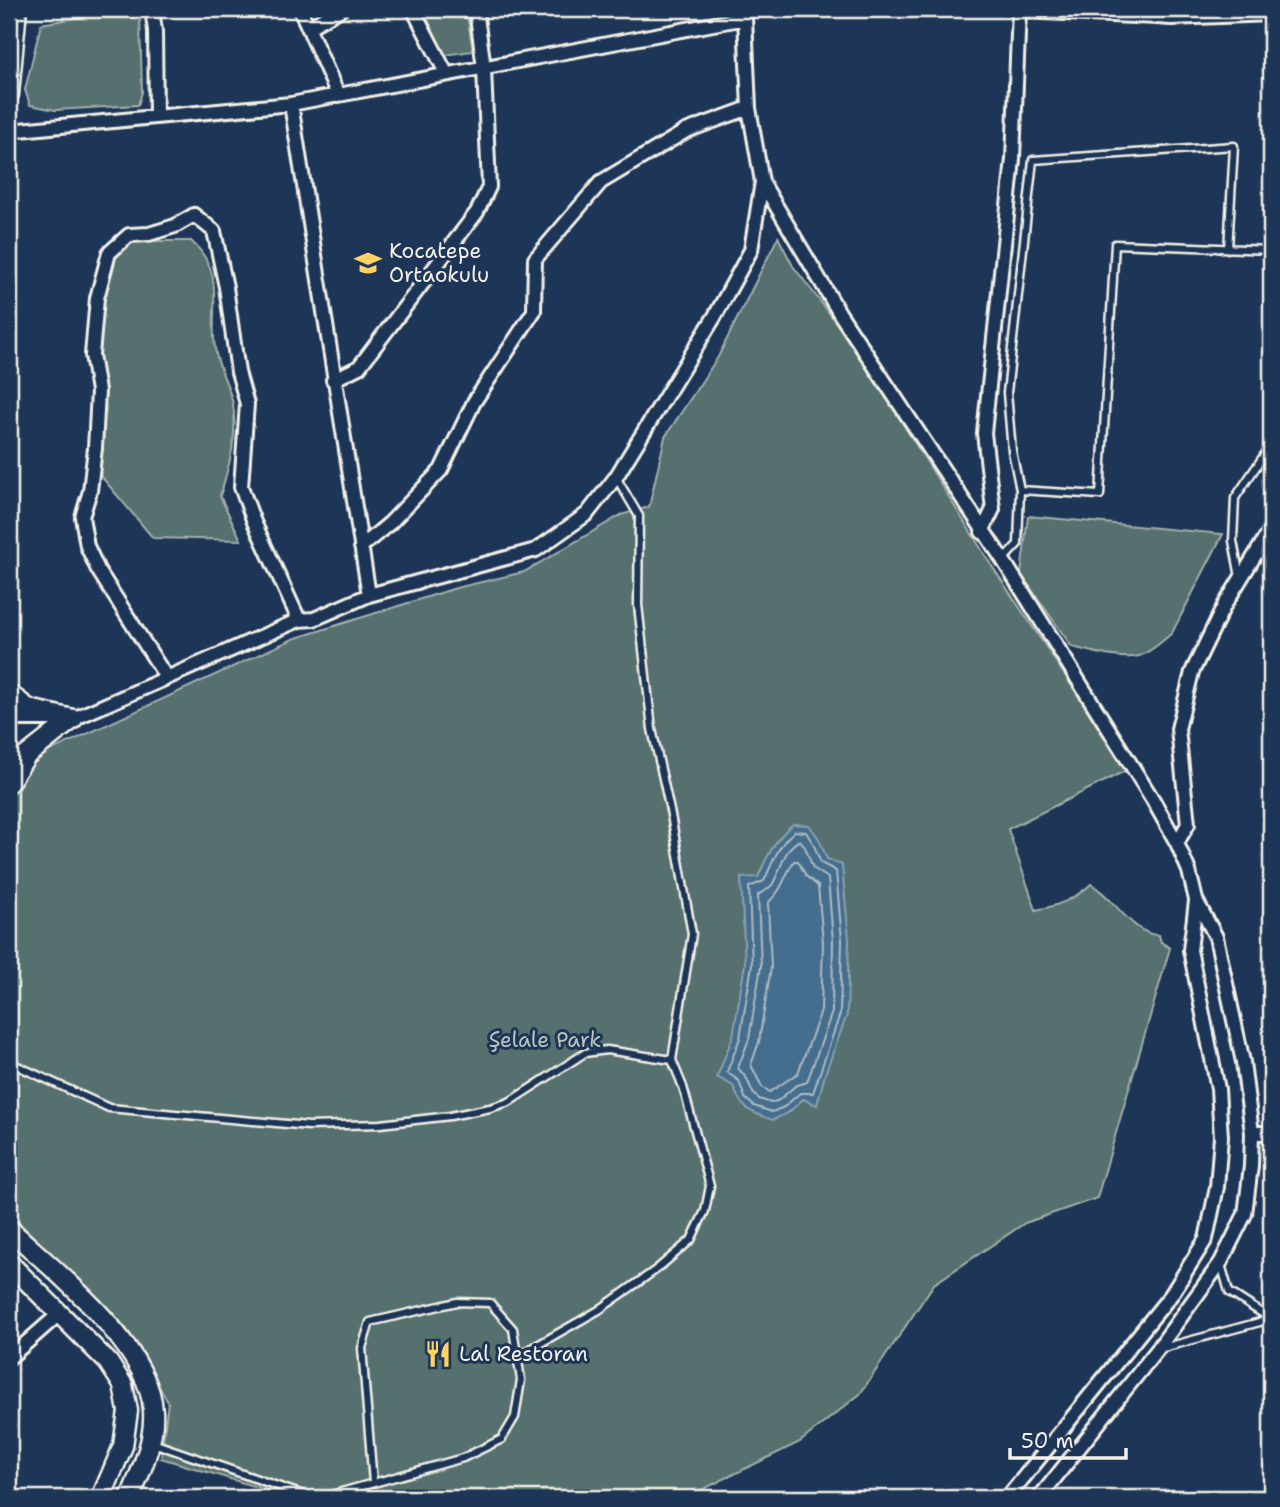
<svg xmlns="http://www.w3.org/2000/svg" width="1280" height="1507" viewBox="0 0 1280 1507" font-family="'Shantell Sans',sans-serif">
	<rect width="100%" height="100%" fill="#1d3557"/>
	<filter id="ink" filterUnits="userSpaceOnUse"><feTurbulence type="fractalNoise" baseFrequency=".0143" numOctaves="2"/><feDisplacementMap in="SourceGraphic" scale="14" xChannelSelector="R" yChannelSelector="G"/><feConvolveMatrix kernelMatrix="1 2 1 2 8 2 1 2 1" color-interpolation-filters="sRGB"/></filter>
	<g filter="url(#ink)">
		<path fill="#54706e" stroke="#a4b0ab" stroke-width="2" d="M129,9L140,16L142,92L138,105L55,110L30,105L25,90L41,24Z
			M414,9H466L473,51L438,56Z
			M778,237L793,266L853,344L992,566L1102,731L1125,771L1008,829L1036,910C1058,906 1075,899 1091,884C1113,896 1133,936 1159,935L1161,942L1170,948L1097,1198L1025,1223L934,1284L860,1394L800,1442L685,1498H293L161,1458L168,1402L127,1333L9,1212V809C14,786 25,772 41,755L293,639L456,588L524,572L621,515L649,507L665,437L718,357Z
			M133,241H191C227,272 209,309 215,348C217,367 230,386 233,405C238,437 229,466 220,496L241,540L153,538L101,476L100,438L106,410L98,357L101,275L114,246Z
			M1028,516L1223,534L1172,633C1163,641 1151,652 1139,656C1122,661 1090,651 1072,647L1021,574Z"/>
		<path fill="#456d8d" stroke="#8ba2b1" stroke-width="2" d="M793,824L809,825L819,839L827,859L842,865L849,940L847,1015L825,1074L817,1105L803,1099L788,1113L773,1120C749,1112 742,1110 733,1086L717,1077L733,1036L745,964L741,878L758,877C767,856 775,839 793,824Z"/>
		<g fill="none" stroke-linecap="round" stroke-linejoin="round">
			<path stroke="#aebcc4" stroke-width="2" d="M795,831L806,832L813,843L821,863L836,871L842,941L840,1014L813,1093H800L784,1107L772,1112L754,1106L745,1098L739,1081L727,1072L740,1038L752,965L749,887L764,881C773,862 778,844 795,831Z
				M800,840L805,847L813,868L828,878L833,941L832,1012L807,1082L795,1086L779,1100L771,1103L759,1099L753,1093L747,1079L738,1068L749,1039L761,966L758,895C762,892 768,890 772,885C782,870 782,849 800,840Z
				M798,861L806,876L818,886L823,942L821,1011L798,1073L770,1092L762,1087L751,1065L759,1042L771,967L768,903C784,888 783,878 794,861Z"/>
			<defs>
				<path id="lane" d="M1020,490L1012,451L1007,393L1033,160L1234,146L1228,249
					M1003,560L1018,544L1020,490L1100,495L1115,244L1271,250
					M1240,577L1233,541L1235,498L1271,445
					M9,1062L109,1108L309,1126L380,1124L450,1116L490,1108L509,1102L585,1053L607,1050L672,1060
					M1221,1264L1229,1292L1271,1319
					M1159,1349L1271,1319
					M518,1356L599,1310L657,1269L691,1240L705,1211L710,1186L683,1087L672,1060L692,934L671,815L652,729L638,605L639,516L616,477
					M153,1443L312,1498
					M320,1498L463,1458L502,1439L515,1417L521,1380L513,1329L490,1303L457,1302L370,1322L362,1348L373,1483"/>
				<path id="street" d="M152,9L155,31L156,117
					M300,9L338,95
					M413,9L446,73
					M1019,11L1157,17
					M1155,12L1157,17L1171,18L1271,14
					M309,27L341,9
					M9,131L291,104L745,18L749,108L762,182L840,314L1003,560L1153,800L1177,843L1189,871L1196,900L1216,937L1243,1062L1252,1133L1251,1166L1245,1214L1221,1262L1157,1350L1039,1498
					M333,380L359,367L477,212L489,187L484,68L476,9
					M982,532L993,509L984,433L1013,159L1019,9
					M361,547L390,523L441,470L474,402L534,311L535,259L601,182L686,131L749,108
					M369,595L536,550L587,514L616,477L715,316L751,250L762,182
					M166,677L98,570L87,546L82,517L90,491L95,448L98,391L92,355L97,298L109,253L129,235L149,234L175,226L194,215L214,231L226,287L238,372L247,404L241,487L254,522L299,620
					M9,719H73L299,620L314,619L369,595L291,104
					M1177,843L1188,824L1178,729L1192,672L1224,606L1271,529
					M1252,1133H1271
					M9,1358L59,1314
					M1007,1498L1171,1295L1206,1239L1217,1187L1221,1137L1218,1089L1190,950L1196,901"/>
				<path id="secondary" d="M9,94L17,9
					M9,694L29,709L73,719
					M9,782L26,756L73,719
					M9,1229C54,1270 150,1346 153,1411C155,1442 141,1470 130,1498
					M9,1263L108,1362L123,1385L128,1411L123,1446L101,1498"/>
			</defs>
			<use href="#lane" stroke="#f4f1e8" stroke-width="11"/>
			<use href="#street" stroke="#f4f1e8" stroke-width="18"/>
			<use href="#secondary" stroke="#f4f1e8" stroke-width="23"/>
			<use href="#lane" stroke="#1d3557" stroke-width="6"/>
			<use href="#street" stroke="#1d3557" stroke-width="12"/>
			<use href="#secondary" stroke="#1d3557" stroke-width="18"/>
		</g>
	</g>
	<defs>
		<symbol id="school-bare" viewBox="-9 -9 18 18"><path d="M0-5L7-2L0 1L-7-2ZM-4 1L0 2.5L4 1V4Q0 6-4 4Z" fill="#ffd166" stroke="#1d3557" stroke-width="2.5" paint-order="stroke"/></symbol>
		<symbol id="restaurant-bare" viewBox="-9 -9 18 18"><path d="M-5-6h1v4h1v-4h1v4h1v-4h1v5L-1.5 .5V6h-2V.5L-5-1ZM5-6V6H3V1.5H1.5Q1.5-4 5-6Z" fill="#ffd166" stroke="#1d3557" stroke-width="2.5" paint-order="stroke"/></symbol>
	</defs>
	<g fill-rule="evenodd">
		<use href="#school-bare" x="349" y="244" width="38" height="38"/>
		<use href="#restaurant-bare" x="419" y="1335" width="38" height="38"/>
	</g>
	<g text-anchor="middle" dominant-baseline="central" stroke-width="6" stroke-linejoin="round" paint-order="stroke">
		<g font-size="21" fill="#f4f1e8" stroke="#1d3557" text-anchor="start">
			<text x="389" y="251">Kocatepe<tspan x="389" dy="24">Ortaokulu</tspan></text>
			<text x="459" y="1354">Lal Restoran</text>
		</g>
		<g font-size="21" fill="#bcc4bd" stroke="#1d3557">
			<text x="545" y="1040">Şelale Park</text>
		</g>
	</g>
	<rect width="1280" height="1507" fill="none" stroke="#1d3557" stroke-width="35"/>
	<rect x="18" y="18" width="1245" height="1472" fill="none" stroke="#f4f1e8" stroke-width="2.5" filter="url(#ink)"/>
	<path d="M1010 1448v10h116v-10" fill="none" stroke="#f4f1e8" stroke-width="3.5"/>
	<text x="1021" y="1448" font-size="21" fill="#f4f1e8" stroke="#1d3557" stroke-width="5" paint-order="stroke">50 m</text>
</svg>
